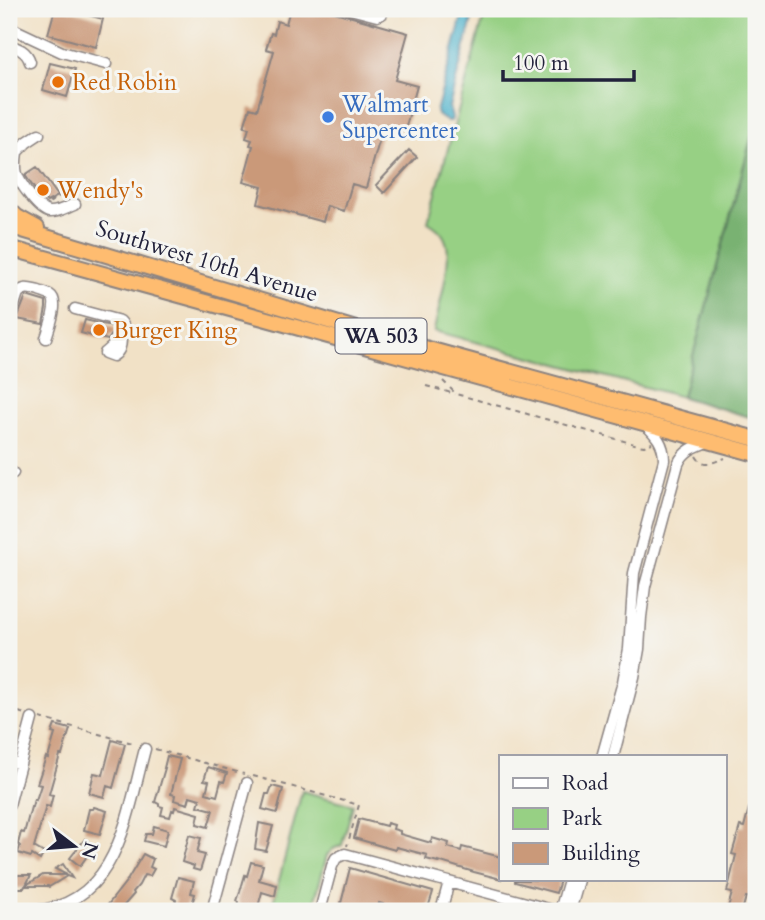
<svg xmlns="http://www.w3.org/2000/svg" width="765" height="920" viewBox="0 0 765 920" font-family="Cardo,serif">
	<rect width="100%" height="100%" fill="#f6f6f2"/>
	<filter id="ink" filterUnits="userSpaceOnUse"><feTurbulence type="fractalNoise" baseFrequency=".0143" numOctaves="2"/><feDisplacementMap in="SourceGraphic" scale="14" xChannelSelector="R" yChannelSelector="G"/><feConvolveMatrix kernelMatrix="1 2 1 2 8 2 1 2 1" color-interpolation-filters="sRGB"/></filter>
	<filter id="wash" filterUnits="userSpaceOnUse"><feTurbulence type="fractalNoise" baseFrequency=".00686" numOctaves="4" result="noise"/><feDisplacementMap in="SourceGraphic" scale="28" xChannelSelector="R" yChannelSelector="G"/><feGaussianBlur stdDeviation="1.57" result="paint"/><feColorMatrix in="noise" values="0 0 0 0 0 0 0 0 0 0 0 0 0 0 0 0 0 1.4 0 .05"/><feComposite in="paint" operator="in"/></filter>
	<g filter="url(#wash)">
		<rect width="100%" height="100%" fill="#f1e1c6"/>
		<path fill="#97d084" stroke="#5c7960" stroke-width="2" d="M486,9H756V120L682,397L434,331C438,309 453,261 446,242C443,232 436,227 428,222Z
			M302,791L353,805L342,845L333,849L327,855L312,911H271Z"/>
		<path fill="#79b272" stroke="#4e6a56" stroke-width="2" d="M756,121V419L682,397Z"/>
		<path fill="#4bb1ca" stroke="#366a82" stroke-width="2" d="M464,9H471L473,16L449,107L452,118L451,121H447L438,116L436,112Z"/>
		<g id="blocks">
			<path fill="#ca9979" d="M55,9H65L103,19L96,47L48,34Z
				M290,9H324L408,33L395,80L417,86L405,130L384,124L366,188L352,184L344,211L327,206L323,222L258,204L262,187L243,182L253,146L250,145L252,140L246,138L249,128L244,127L250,108L257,110L274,51L266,49L271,33L274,34L277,21L286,24Z
				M50,63L75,69L67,97L43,90Z
				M409,150L417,157L384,193L376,185Z
				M37,167L58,196L47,202L36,191L25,175Z
				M26,296L46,302V308L43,324L17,319Z
				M85,320L115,327V333L114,334H112L108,340L81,333Z
				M55,725L70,729L62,755H60L49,794L53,795L50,807L46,806L34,847L44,853L40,860L32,855L31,857L18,853L20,846L18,844L21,832L24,833L25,830L31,807H32L34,799L36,800L41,785L37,784L46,757L48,758L55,734L52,733Z
				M112,740L125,744L113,788L107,786L104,797L89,793L94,773L103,775Z
				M167,756L180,759L171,794L175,795L174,800L188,804L190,796L200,799L198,806L213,810L208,827L197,824L199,814L175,807L174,811L172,810L170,817L161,815L163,807L159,806V804L155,802L165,768H164Z
				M208,767L227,773L224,782L221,781L217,796L206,793L209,781L204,780Z
				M272,786L283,789L277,813L262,809L266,794H269Z
				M94,807L107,811L100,834L84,830L89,809H93Z
				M749,808L756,810V869L749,897H746L742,911H727L732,893L727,892L736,855L732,854L740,826L744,827Z
				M359,819L386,826L387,823L394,825L393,829L400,831V834L431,843L432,838L449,843L448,847L461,851L462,847L501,857V879L474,872L438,861V862L426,859L427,855L396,847L395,850L354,838Z
				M259,823L273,826L266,851L255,849Z
				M154,826L168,830L164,846L144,841L146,834H152Z
				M189,835L201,838L197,853L205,855L200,871L193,869L194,866L182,862Z
				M85,839L94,846L80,866L70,858Z
				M143,854L153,859L150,867L154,869L150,876L144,875L139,885L133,892L134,894L119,911H103L128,879Z
				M251,862L263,865L259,880L277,885L275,896L262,892L258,907L252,905L251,911H238L239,902L237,901L240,892L245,875L247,876Z
				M63,864L72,878L67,876L49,887L48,886H25L24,888H11V875H31L26,885L43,875H67L55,869Z
				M350,868L433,892L427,911H409L379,903L377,911H339Z
				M178,877L194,881L191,893L195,894L192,904L187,903L185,911H172L176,900L172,898Z
				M515,880H560L556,893L515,882Z"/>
		</g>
	</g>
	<g filter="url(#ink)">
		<use href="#blocks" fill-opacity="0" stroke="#8a8280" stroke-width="2"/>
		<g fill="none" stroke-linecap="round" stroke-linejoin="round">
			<defs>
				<path id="minor" d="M350,9L377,16L382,14L383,9
					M9,27L62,52L106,64
					M9,45C18,48 27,51 30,62
					M9,103V104
					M39,134L27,142L17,152C16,159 15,168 17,174C20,184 39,210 49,212C57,213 67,207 75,204
					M75,309L120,321C132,333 114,345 105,353
					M9,320L18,293C25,286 30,289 39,291C41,292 48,294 50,295C60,301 49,328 46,338
					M105,353L113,356C120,352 121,346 121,339
					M9,472L13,473
					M602,757L623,682L629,649L634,573L664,460C664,443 656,435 645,424
					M613,757L634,677L639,649L641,617L645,586L678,464C684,450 696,446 710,441
					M9,761L20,764
					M9,805L32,719
					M34,911C118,904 127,815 145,749
					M212,911L247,783
					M320,911L332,866L336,858L345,854L556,911
					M441,911L449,882
					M560,911L569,880
					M570,911L579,880
					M755,911L756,905"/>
				<path id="highway" d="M9,209L17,217L37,228
					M9,226L359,330L756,439
					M9,248L756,454"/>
			</defs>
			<use href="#minor" stroke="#8a8280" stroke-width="13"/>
			<use href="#highway" stroke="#8a8280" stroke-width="18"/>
			<path stroke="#8a8280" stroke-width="2" stroke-dasharray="5 5" stroke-linecap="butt" d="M49,203L61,195L64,196
				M443,381L456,394L638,445L644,446L652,443
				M426,386L455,394
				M696,456C703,468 714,462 725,458
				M9,709L25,714
				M40,718L136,744
				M155,749L244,774
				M253,776L359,805L347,846"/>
			<use href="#minor" stroke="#fff" stroke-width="10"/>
			<use href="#highway" stroke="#febc70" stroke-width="14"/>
		</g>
	</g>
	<g fill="#e8710a" stroke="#f6f6f2" stroke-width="2.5">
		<circle cx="58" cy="82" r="7"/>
		<circle cx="43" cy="190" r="7"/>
		<circle cx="99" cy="330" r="7"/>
	</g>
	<circle fill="#3f7fe0" stroke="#f6f6f2" stroke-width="2.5" cx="328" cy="117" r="7"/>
	<g text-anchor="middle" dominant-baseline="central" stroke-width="6" stroke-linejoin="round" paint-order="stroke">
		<rect fill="#f6f6f2" stroke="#626272" stroke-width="2" x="335.5" y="318.5" width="91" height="35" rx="5"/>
		<g font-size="21" font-weight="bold" fill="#22223b">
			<text x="381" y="336">WA 503</text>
		</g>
		<g font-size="23" fill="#c56008" stroke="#f6f6f2" text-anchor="start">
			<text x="72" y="82">Red Robin</text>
			<text x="57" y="190">Wendy's</text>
			<text x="113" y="330">Burger King</text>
		</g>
		<g font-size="23" fill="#366cbe" stroke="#f6f6f2" text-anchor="start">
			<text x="342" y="104">Walmart<tspan x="342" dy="26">Supercenter</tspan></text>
		</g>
		<g font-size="23" fill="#22223b" stroke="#f6f6f2">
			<text transform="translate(207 261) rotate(17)">Southwest 10th Avenue</text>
		</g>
	</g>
	<rect width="765" height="920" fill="none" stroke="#f6f6f2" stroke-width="35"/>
	<rect x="499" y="755" width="228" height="126" fill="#f6f6f2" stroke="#a1a1a9" stroke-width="2"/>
	<rect x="513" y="778" width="35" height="10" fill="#ffffff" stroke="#a1a1a9" stroke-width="2"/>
	<text x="562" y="790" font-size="21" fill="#22223b">Road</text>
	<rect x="513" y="808" width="35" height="21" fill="#97d084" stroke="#a1a1a9" stroke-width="2"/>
	<text x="562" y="825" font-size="21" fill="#22223b">Park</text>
	<rect x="513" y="843" width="35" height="21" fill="#ca9979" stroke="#a1a1a9" stroke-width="2"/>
	<text x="562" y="860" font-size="21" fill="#22223b">Building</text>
	<g transform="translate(74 846) rotate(106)" stroke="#f6f6f2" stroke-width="5" paint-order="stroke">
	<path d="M0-5L12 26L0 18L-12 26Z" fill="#22223b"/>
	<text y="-10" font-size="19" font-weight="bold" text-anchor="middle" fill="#22223b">N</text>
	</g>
	<path d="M503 70v10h131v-10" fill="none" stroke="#22223b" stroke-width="3.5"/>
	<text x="513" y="70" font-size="21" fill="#22223b" stroke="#f6f6f2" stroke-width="5" paint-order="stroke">100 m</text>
</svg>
